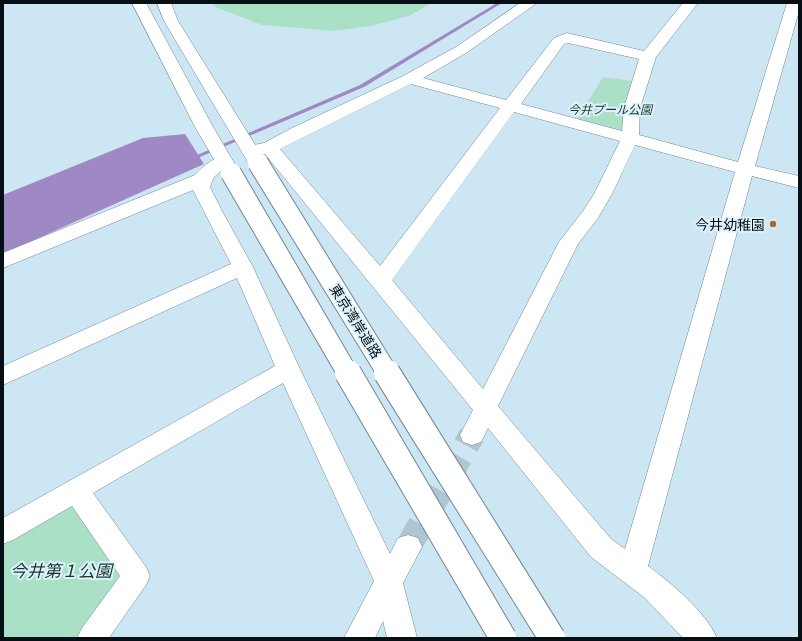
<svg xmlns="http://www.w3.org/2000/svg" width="802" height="641" viewBox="0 0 802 641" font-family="'Noto Serif','Noto Sans JP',serif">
	<rect width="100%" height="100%" fill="#cde6f4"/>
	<path fill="#aae1c6" d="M212,3H432L409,16L371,26L333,31L262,25L216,7Z
		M603,77L640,82L630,138L575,123Z
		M76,490L136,576L77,638H3V532Z"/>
	<path fill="#9f89c5" d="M185,134L204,164L3,254V195L143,138Z"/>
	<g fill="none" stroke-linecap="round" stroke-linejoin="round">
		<path fill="#9f89c5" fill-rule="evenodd" d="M497,3H502L364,87L193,160H189L188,159L360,85Z"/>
		<path stroke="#afc6d2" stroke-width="26" stroke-dasharray="26 13" stroke-linecap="butt" d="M408,547L472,435"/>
		<defs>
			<path id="minor" d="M520,3H537L466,53L423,78L506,100L554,38L562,35L567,33L644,51L683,3H698L656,57L640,108L639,135L738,162L787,3H799V11L755,166L799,176V188L752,176L648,566C671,583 705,611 717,638H683L645,598L591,557L488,428L481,442L472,445L463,442L460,435L473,410L265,154L255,155L249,154L246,150L249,146L264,143L292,128L403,76L456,47ZM568,43L639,59L624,108L622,131L521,104L564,44ZM411,84L500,108L380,266L280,149ZM514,112L620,141L594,194L583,211L559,242L483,389L392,280ZM635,145L735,172L625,549L611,539L498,406L578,244L598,218L612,194Z
				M224,156L230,157L233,161L214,177L210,187L222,211L253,267L300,369L390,554L398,538L408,535L418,538L422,547L403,583L417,638H387L383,621L375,638H344L374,581L283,383L93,493L146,567L150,576L146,585L109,638H77L82,628L120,576L72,506L13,540L3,544V518L275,366L237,278L3,385V366L231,264L193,190L3,268V253L195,175C203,166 213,158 224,156Z"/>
			<path id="highway" d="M132,3H146L212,125L240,173L238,177L231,179L224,177L222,173L194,125Z
				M157,3H171L178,21L264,159L261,163L255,164L249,163L246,159L164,21Z"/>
		</defs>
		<use href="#minor" stroke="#708794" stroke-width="1"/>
		<use href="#highway" stroke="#708794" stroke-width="1"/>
		<use href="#minor" fill="#fff" fill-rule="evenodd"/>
		<use href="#highway" fill="#fff" fill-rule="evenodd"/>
		<defs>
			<path id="highway-bridge-far2" d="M255,159L258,164"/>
			<path id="highway-bridge-far1" d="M258,163L388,374
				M231,173L348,374"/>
			<path id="highway-bridge" d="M348,373L503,638
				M387,373L552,638"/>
		</defs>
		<use href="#highway-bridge-far2" stroke="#708794" stroke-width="16" stroke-linecap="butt"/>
		<use href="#highway-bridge-far1" stroke="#708794" stroke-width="22" stroke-linecap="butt"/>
		<use href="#highway-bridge" stroke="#708794" stroke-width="28" stroke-linecap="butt"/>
		<use href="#highway-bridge-far2" stroke="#fff" stroke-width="16"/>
		<use href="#highway-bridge-far1" stroke="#fff" stroke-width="20"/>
		<use href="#highway-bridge" stroke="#fff" stroke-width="26"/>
	</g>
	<circle fill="#a7682f" stroke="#def2fd" stroke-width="1.5" cx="773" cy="224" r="4"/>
	<g text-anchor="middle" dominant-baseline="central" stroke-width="4" stroke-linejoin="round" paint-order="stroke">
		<g font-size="12" font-style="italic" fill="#143627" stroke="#def2fd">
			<text x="610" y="109">今井プール公園</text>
		</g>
		<g font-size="14" fill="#060f13" stroke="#def2fd" text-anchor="end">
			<text x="765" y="224">今井幼稚園</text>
		</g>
		<g font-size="14" fill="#060f13" stroke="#def2fd">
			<text transform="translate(356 321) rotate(58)">東京湾岸道路</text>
		</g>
		<g font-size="17" font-style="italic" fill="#143627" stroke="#def2fd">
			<text x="61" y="570">今井第１公園</text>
		</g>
	</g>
	<rect width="802" height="641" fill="none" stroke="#060f13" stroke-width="8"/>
</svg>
